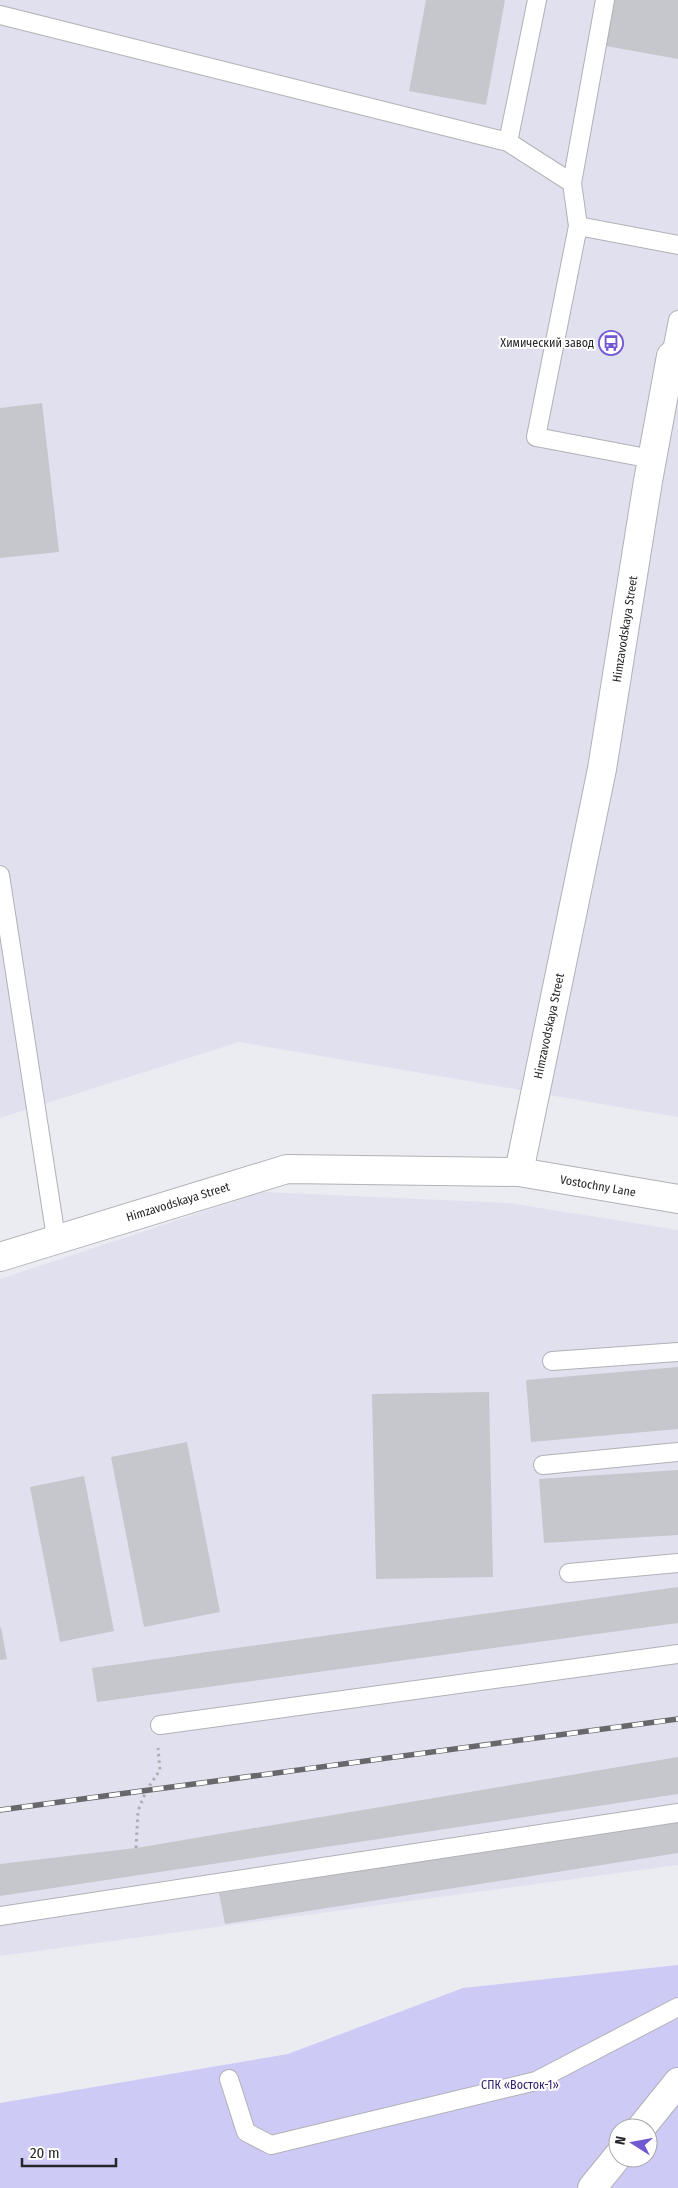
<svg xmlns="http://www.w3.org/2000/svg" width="678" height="2188" viewBox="0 0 678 2188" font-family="'Fira Sans Condensed',sans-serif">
	<rect width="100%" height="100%" fill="#ebebf2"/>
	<path fill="#e1e0ef" d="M0,0H678V1117L239,1042L0,1118Z
		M263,1192L509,1203L678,1230V1865L0,1956V1279Z"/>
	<path fill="#cdcaf6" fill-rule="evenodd" d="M678,1965V2188H0V2103L288,2054L463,1988ZM618,2128H648V2158H618Z"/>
	<path fill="#c6c6cd" d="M426,0H505L486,105L409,91Z
		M615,0H678V59L606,46Z
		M42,403L59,552L0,558V408Z
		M678,1367V1429L531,1442L526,1380Z
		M489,1392L493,1577L376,1579L372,1394Z
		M187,1442L220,1612L144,1627L111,1457Z
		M678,1470V1535L544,1543L539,1479Z
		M84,1476L114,1631L60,1642L30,1487Z
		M678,1587V1623L97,1702L92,1668Z
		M1,1627L7,1659L0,1660V1628Z
		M678,1757V1794L0,1896V1864L136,1848Z
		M678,1821V1853L225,1924L219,1893Z"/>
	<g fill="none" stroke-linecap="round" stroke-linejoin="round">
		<defs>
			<path id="lane" d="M0,15L508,142L537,0
				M508,142L572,183L605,0
				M572,183L578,226
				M671,356L678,320
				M652,459L536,437L578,226L678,245
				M0,875L56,1238
				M552,1361L678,1352
				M543,1465L678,1452
				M569,1573L678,1563
				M160,1725L678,1654
				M0,1916L678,1813
				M229,2079L246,2132L271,2145L536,2081L678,2007"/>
			<path id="street" d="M519,1172L602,769L648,481L671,356
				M641,2128L678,2082
				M592,2188L618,2156"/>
			<path id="secondary" d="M0,1257L287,1169L519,1172L678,1199"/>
		</defs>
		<use href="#lane" stroke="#b1b1b7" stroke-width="20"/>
		<use href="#street" stroke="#b1b1b7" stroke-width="30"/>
		<use href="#secondary" stroke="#b1b1b7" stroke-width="30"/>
		<path stroke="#adadb3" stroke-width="3" stroke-dasharray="2.5 4" stroke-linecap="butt" d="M136,1848L138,1811L146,1791L160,1770L158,1748"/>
		<use href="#lane" stroke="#fff" stroke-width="18"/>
		<use href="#street" stroke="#fff" stroke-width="28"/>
		<use href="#secondary" stroke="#fff" stroke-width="28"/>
		<defs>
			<path id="rail" d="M0,1810L678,1719"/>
		</defs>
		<use href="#rail" stroke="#68686c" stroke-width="5.5"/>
		<use href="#rail" stroke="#fff" stroke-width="4" stroke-dasharray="11" stroke-linecap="butt"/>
	</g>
	<defs>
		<symbol id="bus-ring" viewBox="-11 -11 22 22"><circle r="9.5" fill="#fff" stroke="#7259d3" stroke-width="1.5"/><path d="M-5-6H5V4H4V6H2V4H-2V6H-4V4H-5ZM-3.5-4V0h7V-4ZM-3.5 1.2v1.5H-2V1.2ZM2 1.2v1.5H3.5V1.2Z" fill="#7259d3"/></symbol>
	</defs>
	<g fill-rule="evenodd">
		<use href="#bus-ring" x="597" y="329" width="28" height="28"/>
	</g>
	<g text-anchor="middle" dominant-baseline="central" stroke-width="4" stroke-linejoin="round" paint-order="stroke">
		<g font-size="12" fill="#262629" stroke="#fff" text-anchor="end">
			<text x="594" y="343">Химический завод</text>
		</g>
		<g font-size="12" fill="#262629" stroke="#fff">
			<text transform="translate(625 629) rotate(-81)">Himzavodskaya Street</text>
			<text transform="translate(549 1026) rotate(-78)">Himzavodskaya Street</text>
			<text transform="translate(598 1186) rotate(10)">Vostochny Lane</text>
			<text transform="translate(178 1202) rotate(-17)">Himzavodskaya Street</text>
		</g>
		<g font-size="12" fill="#301b6a" stroke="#fff">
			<text x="520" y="2085">СПК «Восток-1»</text>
		</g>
	</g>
	<g transform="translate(633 2143) rotate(281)"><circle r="24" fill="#ffffff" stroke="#a8a8a9"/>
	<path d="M0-4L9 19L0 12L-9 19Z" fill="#7259d3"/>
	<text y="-8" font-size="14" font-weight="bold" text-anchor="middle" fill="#262629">N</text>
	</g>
	<path d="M22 2158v8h94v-8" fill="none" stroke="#262629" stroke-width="2.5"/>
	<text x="30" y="2158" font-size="15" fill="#262629" stroke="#ffffff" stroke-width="4" paint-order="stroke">20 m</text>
</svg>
